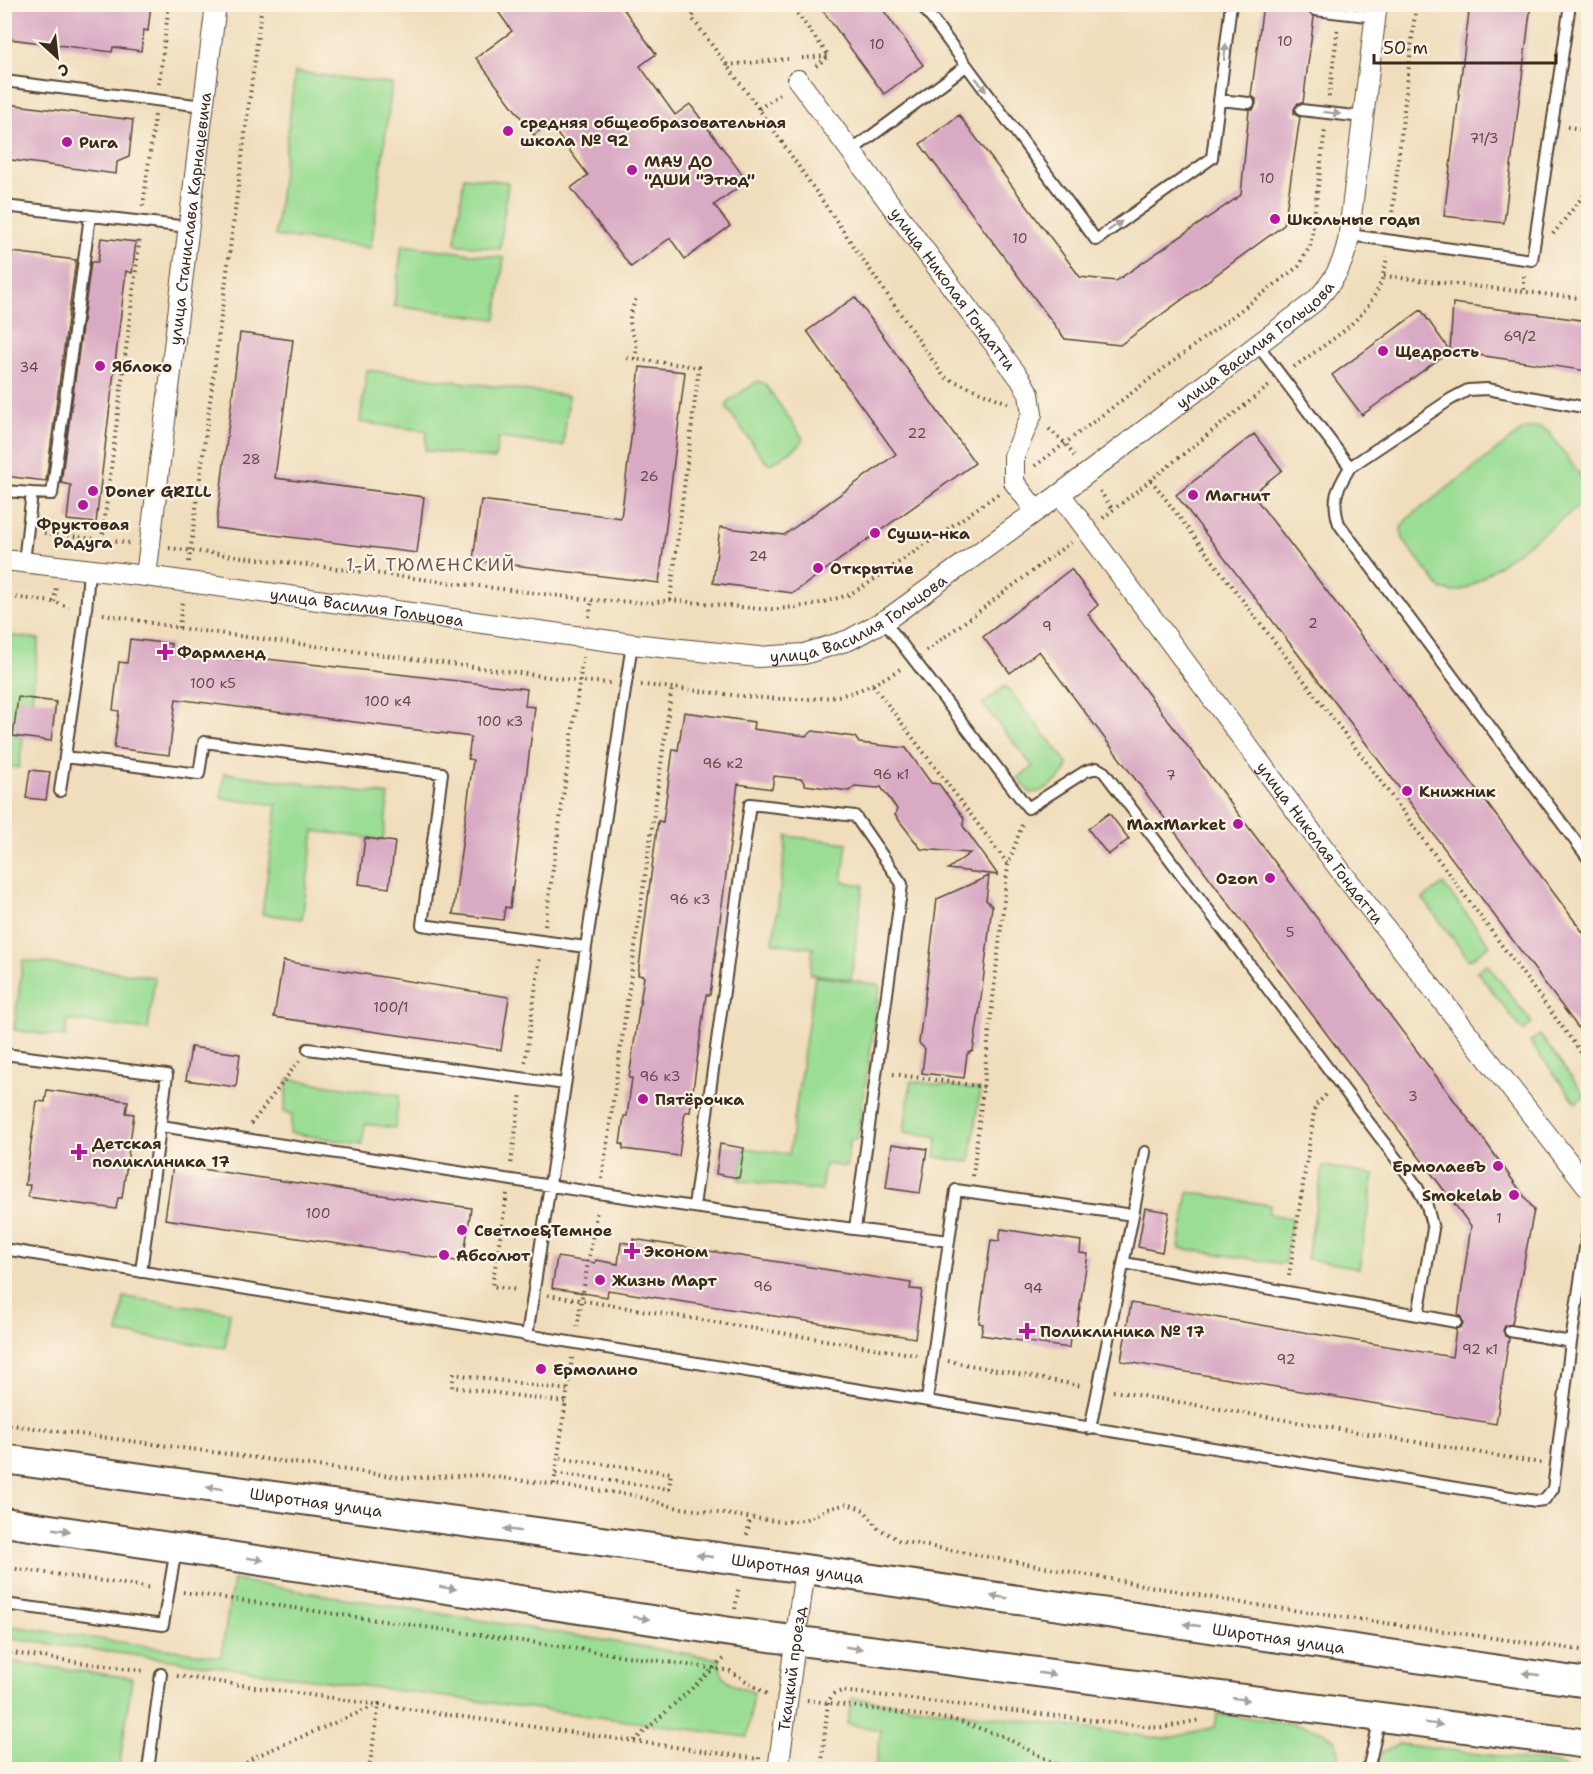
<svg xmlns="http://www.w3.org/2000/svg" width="1593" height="1774" viewBox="0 0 1593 1774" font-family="'Shantell Sans',sans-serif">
	<rect width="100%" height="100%" fill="#fcf5e5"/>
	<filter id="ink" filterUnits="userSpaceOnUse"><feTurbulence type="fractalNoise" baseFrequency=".0167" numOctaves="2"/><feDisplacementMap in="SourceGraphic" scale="12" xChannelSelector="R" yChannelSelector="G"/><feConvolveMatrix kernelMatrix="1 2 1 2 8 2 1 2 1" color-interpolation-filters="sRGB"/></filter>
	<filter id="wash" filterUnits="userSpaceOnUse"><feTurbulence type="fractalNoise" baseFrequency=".008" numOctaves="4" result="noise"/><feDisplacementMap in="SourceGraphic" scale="24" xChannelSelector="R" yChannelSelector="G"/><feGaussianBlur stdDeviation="1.35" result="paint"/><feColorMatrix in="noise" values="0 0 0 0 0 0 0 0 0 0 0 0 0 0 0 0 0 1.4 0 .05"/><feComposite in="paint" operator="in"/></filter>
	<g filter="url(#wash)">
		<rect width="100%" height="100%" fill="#f0ddbc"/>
		<path fill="#9bdd94" stroke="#6b8459" stroke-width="1.5" d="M295,72L392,84L371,248L275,236Z
			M464,177L508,182L500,249L455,244Z
			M402,245L504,258L496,319L394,306Z
			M367,370L569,396L563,446L498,438L495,459L425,450L427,431L360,422Z
			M758,381L765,384L803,438L800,445L771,464L765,461L726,407L730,400Z
			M1539,427L1548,431L1585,482L1587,494L1581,505L1468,588L1453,592L1441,589L1403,540L1401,528L1407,519L1523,430Z
			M5,635L39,639L32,699L14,736L23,737L19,768L5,766Z
			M1005,686L1063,757L1068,766C1063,779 1044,793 1030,793L1018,778L1033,767L983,704Z
			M224,773L389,795L383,840L314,831L302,919L262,914L277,805L221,798Z
			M787,836L847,843L842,882L863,885L851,979L810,974L813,948L773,943Z
			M1443,884L1490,945L1469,960L1423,899Z
			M23,960L155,977L148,1030L68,1020L65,1037L14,1030Z
			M1487,964L1532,1023L1523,1031L1477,971Z
			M815,976L880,985L857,1140H850L846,1167L825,1164L821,1191L739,1180L744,1148L789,1154Z
			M1540,1035L1585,1096L1576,1103L1530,1042Z
			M288,1079L399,1095L395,1128L365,1124L362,1144L290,1133L292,1114L284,1112Z
			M911,1081L980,1090L970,1162L935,1157L938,1137L904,1132Z
			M1323,1166L1374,1175L1359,1268L1307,1259Z
			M1188,1192L1270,1205L1269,1214L1292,1218L1284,1264L1179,1248Z
			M124,1297L230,1312L225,1348L118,1333Z
			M233,1580L719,1659C720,1683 732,1686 754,1692L747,1737L5,1638V1625L221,1657Z
			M5,1661L132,1678L119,1769H5Z
			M852,1698L1166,1739L1215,1727L1217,1714C1241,1717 1312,1723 1329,1735C1340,1742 1339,1757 1340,1769H875L881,1730L847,1724Z
			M1399,1744L1558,1764L1568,1769H1374L1382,1752Z"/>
		<g id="blocks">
			<path fill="#d9aac4" d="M4,4H151L148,31L144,30L141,51L113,47L112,52L10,39V34L4,33Z
				M510,4H620L656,54L640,66L675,115L690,104L747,181L714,205L730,226L685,259L670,238L631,267L571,188L588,175L549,123L534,135L476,58L512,31L499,13Z
				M818,4H879L923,65L884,94Z
				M1263,4H1310L1308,12L1314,17L1303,103H1298L1294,109V114L1300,117L1284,225L1120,345L1065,339L920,144L959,115L1080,277L1116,281L1241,195L1249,110H1253L1256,104V99L1251,96Z
				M1470,4H1531L1504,223L1444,216Z
				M8,104L133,120L129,157L117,162L116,174L4,159V127Z
				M101,238L136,242L132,273L126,271L96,523L67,520L71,485L61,483L91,262H98Z
				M4,251L76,260L46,481L4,476Z
				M855,297L975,463L793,593L713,583L720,527L784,535L896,454L807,331Z
				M1453,303L1588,321V371L1450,351Z
				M1421,310L1450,351L1362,415L1332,375Z
				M240,333L293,340L275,478L424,497L417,553L216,528Z
				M640,367L685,372L659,583L473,560L481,500L621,518Z
				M1254,434L1282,470L1252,494L1399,685L1588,939V1041L1350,722L1176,495Z
				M1071,569L1098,605L1088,614L1487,1144L1534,1210L1512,1324L1505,1326L1503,1330L1505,1336L1509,1338L1496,1424L1121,1361L1131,1303L1452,1357L1456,1329L1461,1327L1463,1323L1461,1317L1458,1315L1471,1226L1039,651L1010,673L983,637Z
				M130,639L171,644L170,651L241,660V656L527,689L525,706L535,707L510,908L505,907L503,920L453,914L473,760L468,759L471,737L176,699L169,755L114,748L119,711L113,710L119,662L127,663Z
				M18,697L56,702L51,741L13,736Z
				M684,712L754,722L753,729L806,736L813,731L855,737L859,743L906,748L931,783L939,784L964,818L963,826L998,875L948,869L970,853L921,849L895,815L897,809L881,787L878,788L855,786L849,791L805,785L802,779L774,776L772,789L738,784L710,995H706L690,1112H685L679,1156L623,1149V1144H620L624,1116H627L632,1078H629L644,976L638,975L658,821L663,822L673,749L678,750Z
				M30,770L50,772L46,800L26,798Z
				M1109,813L1129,839L1108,855L1088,829Z
				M365,838L395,842L389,888L359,884Z
				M989,876L986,900L992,906L980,1007L973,1051L967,1054L964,1078L922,1073L925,1049L919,1043L937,899Z
				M283,961L509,997L501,1050L274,1017Z
				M191,1047L240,1054L236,1087L186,1080Z
				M47,1090L128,1101L126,1113L134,1114L122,1198H118L116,1209L28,1197L30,1185H25L37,1101L45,1102Z
				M720,1144L744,1148L739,1178L716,1174Z
				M892,1144L927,1149L920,1193L886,1188Z
				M173,1165L471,1208L463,1262L165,1219Z
				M1145,1208L1169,1212L1162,1252L1138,1247Z
				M1001,1229L1081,1241L1080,1253L1088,1254L1075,1338L1070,1337L1069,1348L981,1335L983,1324L979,1323L991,1240L999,1241Z
				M633,1239L911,1283L910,1289L922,1290L915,1338L608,1290L607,1297L552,1288L557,1257L595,1263L596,1260L618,1264L621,1242L633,1244Z"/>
		</g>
	</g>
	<g filter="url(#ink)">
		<use href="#blocks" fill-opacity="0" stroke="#564536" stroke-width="1.5"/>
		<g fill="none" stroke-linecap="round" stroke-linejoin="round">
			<defs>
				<path id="lane" d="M921,4L1096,240L1212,158L1231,4
					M1315,10L1376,17
					M4,81L203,106
					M1219,100L1249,103
					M1301,110L1363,117
					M851,151L966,66
					M4,206L188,227
					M1349,235L1532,260L1570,4
					M1257,344L1350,467L1451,399L1468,390L1487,389L1588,408
					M1350,467C1337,489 1331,499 1339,524L1588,858
					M4,491L32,493
					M24,562L32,493L52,494L90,216
					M884,621L1028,808L1086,771L1097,768L1104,772L1416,1185L1427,1206L1433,1229L1418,1315L1456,1322
					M65,757L199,774L204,742L442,773L422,925L586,947
					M60,791L86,611L89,569
					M308,1049L565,1084
					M4,1054L167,1075L141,1272
					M161,1126C423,1166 685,1209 949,1241L956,1190L1133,1215L1090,1429
					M694,1206L750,804L855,816L902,884L855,1229
					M1133,1215L1145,1152
					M4,1249L1536,1501L1544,1500L1553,1489L1571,1342L1588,1228
					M1124,1263L1418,1315
					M1510,1331L1571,1342
					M527,1336L632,644
					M927,1400L949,1241
					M4,1604L163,1625L176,1549
					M148,1770L161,1674
					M1368,1770L1380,1718"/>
				<g id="street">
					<path id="s1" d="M798,80L1021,380L1029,394L1032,414L1014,456V482L1036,511"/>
					<path id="s2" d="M1060,494L1343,874L1588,1187"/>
					<path id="s3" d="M4,560L146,576L632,644L758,657L804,654L849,640L889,618L1060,494L1314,302C1332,284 1343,266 1348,241L1377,4"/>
					<path id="s4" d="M146,576L216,4"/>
					<path id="s5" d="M778,1770L805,1569"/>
				</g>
				<g id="secondary">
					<path id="s6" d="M4,1459L805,1569L1588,1683"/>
					<path d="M4,1522L731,1632L1588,1744"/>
				</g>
			</defs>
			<use href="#lane" stroke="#564536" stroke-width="14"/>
			<use href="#street" stroke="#564536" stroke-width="22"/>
			<use href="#secondary" stroke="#564536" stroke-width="32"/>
			<path stroke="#564536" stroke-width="4" stroke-dasharray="1.5 4.5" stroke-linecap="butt" d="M699,4L692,18L759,109L944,377L1010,404
				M790,4L829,56
				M802,58L829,56L813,68
				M727,65L788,59
				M159,84L169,4
				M1329,97L1338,27
				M759,109L781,93
				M1567,127L1588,130
				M143,206L155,115
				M1391,224L1416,4
				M1553,234L1588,190
				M1384,276L1588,299
				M1524,276V291
				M627,358L699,367L670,600
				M635,359C640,337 630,337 630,320C630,313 634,304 637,296
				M1294,367C1337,335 1380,315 1387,256
				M1049,429L1065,443L1074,456
				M1035,466L1299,266L1310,246L1312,234L1325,129
				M1151,480L1367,763L1588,1062
				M1100,491L1113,510
				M1103,518L1269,386
				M44,533L129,543
				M102,540L140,237
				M169,548L592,600L651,603L670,600L761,609H778L813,605L831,600L848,595L866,585L998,494
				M189,562L262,4
				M4,596L54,602L69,607
				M54,602L56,586
				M103,614L179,628L580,681L610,683
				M589,617L592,600
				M179,628L182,602
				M926,651L1071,542
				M641,685C701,689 773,705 831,697C856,694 879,682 900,669
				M873,685L1008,864
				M545,925L583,657
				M525,1062L540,957
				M893,1074L985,1087
				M251,1124L299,1061
				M511,1163L521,1093
				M973,1176L1008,865L1023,822
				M602,1179L672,687
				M507,1194L492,1286L517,1290
				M1289,1276L1315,1106L1326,1095
				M548,1295L917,1355
				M577,1327L597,1210
				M948,1361L1082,1386
				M1113,1391L1541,1463
				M565,1402L452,1387L454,1374L567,1390
				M4,1424L406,1478L480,1475L633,1495L674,1507L783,1522L804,1520L830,1508L848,1504L864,1510L878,1528L900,1541L1248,1604L1588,1651
				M556,1473L669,1489L671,1473L558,1458
				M554,1484L572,1358
				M747,1535L750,1518
				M4,1567L152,1588
				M183,1592L730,1671L767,1694
				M735,1609L739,1586
				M4,1652L145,1671
				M177,1676L759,1759V1757
				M807,1700L955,1720L1002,1736L1067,1770
				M634,1741L726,1657
				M237,1770L254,1757L379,1704L369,1770
				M821,1770L828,1702L833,1694L842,1691L1161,1728L1199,1720"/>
			<use href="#lane" stroke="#fff" stroke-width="10"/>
			<use href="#street" stroke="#fff" stroke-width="20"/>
			<use href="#secondary" stroke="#fff" stroke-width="28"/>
		</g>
		<defs><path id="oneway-solid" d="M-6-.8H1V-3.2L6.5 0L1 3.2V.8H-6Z" transform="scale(1.5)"/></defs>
		<g fill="#a79f9a">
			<use href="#oneway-solid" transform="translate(1225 52) rotate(-83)"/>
			<use href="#oneway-solid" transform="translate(981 85) rotate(53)"/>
			<use href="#oneway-solid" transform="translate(1332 113) rotate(7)"/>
			<use href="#oneway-solid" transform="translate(1115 226) rotate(-35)"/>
			<use href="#oneway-solid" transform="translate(215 1488) rotate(-172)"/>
			<use href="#oneway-solid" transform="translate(62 1530) rotate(8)"/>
			<use href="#oneway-solid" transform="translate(512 1530) rotate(-172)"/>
			<use href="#oneway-solid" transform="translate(705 1556) rotate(-172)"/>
			<use href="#oneway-solid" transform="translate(255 1559) rotate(9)"/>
			<use href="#oneway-solid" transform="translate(448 1588) rotate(9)"/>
			<use href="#oneway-solid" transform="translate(999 1597) rotate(-172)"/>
			<use href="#oneway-solid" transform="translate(641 1618) rotate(9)"/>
			<use href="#oneway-solid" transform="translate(1192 1625) rotate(-172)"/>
			<use href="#oneway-solid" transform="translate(854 1648) rotate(8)"/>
			<use href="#oneway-solid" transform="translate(1047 1674) rotate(8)"/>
			<use href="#oneway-solid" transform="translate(1531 1674) rotate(-172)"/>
			<use href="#oneway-solid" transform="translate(1241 1699) rotate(7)"/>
			<use href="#oneway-solid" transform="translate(1434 1724) rotate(7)"/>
		</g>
	</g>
	<g fill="#b5179e" stroke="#fcf5e5" stroke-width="2">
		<circle cx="508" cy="131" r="6"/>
		<circle cx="67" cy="142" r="6"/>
		<circle cx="632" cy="170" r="6"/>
		<circle cx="1275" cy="219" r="6"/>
		<circle cx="1383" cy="351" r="6"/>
		<circle cx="100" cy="366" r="6"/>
		<circle cx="93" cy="491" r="6"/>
		<circle cx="1193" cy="495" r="6"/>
		<circle cx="83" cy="505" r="6"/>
		<circle cx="875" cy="533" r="6"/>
		<circle cx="818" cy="568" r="6"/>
		<path d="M162 643h6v6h6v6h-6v6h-6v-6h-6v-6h6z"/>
		<circle cx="1407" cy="791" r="6"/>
		<circle cx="1238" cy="824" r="6"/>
		<circle cx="1270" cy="878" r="6"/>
		<circle cx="643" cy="1099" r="6"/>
		<path d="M76 1143h6v6h6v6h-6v6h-6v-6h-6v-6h6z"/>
		<circle cx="1498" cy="1166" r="6"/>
		<circle cx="1514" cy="1195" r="6"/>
		<circle cx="462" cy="1230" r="6"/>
		<path d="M629 1242h6v6h6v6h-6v6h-6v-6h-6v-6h6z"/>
		<circle cx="444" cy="1255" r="6"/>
		<circle cx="600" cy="1280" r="6"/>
		<path d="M1024 1322h6v6h6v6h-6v6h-6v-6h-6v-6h6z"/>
		<circle cx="541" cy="1369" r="6"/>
	</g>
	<g text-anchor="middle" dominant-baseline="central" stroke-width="4.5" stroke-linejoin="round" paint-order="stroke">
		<g font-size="14" fill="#624a48">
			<text x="1285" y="41">10</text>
			<text x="877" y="44">10</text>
			<text x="1484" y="138">71/3</text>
			<text x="1267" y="178">10</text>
			<text x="1020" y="238">10</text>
			<text x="1520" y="336">69/2</text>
			<text x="29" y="367">34</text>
			<text x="917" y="433">22</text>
			<text x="251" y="459">28</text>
			<text x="649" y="476">26</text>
			<text x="758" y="556">24</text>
			<text x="1313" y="623">2</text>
			<text x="1047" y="626">9</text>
			<text x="213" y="683">100 к5</text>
			<text x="388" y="701">100 к4</text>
			<text x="500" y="721">100 к3</text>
			<text x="723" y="763">96 к2</text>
			<text x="891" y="774">96 к1</text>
			<text x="1171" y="775">7</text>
			<text x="690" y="899">96 к3</text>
			<text x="1290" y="932">5</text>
			<text x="391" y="1007">100/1</text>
			<text x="660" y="1076">96 к3</text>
			<text x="1413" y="1096">3</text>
			<text x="318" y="1213">100</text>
			<text x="1499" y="1218">1</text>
			<text x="763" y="1286">96</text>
			<text x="1033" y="1288">94</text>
			<text x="1480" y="1349">92 к1</text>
			<text x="1286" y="1359">92</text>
		</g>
		<g font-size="16" font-weight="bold" fill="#3b2a1e" stroke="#fcf5e5" text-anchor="start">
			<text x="520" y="122">средняя общеобразовательная<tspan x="520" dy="18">школа № 92</tspan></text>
			<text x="79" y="142">Рига</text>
			<text x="644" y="161">МАУ ДО<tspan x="644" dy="18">"ДШИ "Этюд"</tspan></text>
			<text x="1287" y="219">Школьные годы</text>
			<text x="1395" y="351">Щедрость</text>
			<text x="112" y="366">Яблоко</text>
			<text x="105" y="491">Doner GRILL</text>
			<text x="1205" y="495">Магнит</text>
			<text x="83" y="524" text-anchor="middle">Фруктовая<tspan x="83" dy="18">Радуга</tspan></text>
			<text x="887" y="533">Суши-нка</text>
			<text x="830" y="568">Открытие</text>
			<text x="177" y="652">Фармленд</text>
			<text x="1419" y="791">Книжник</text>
			<text x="1226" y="824" text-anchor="end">MaxMarket</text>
			<text x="1258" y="878" text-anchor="end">Ozon</text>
			<text x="655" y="1099">Пятёрочка</text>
			<text x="92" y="1143">Детская<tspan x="92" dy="18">поликлиника 17</tspan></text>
			<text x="1486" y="1166" text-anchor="end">ЕрмолаевЪ</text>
			<text x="1502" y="1195" text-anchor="end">Smokelab</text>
			<text x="474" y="1230">Светлое&amp;Темное</text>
			<text x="644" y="1251">Эконом</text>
			<text x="456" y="1255">Абсолют</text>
			<text x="612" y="1280">Жизнь Март</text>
			<text x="1040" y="1331">Поликлиника № 17</text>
			<text x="553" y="1369">Ермолино</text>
		</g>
		<g font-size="16" fill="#3b2a1e" stroke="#fcf5e5">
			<text stroke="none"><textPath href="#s4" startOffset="360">улица Станислава Карнацевича</textPath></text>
			<text stroke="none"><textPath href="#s1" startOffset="260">улица Николая Гондатти</textPath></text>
			<text stroke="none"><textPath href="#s3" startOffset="1356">улица Василия Гольцова</textPath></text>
			<text stroke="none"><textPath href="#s3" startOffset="366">улица Василия Гольцова</textPath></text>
			<text stroke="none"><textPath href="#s3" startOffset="870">улица Василия Гольцова</textPath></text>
			<text stroke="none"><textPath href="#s2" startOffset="435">улица Николая Гондатти</textPath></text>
			<text stroke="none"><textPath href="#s6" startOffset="315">Широтная улица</textPath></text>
			<text stroke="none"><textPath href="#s6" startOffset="801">Широтная улица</textPath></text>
			<text stroke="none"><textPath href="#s6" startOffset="1287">Широтная улица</textPath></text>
			<text stroke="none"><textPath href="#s5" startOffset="102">Ткацкий проезд</textPath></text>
		</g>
		<g font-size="18" letter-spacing="1.5" fill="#725758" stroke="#fcf5e5">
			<text x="431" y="565">1-Й ТЮМЕНСКИЙ</text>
		</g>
	</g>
	<rect width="1593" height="1774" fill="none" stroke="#fcf5e5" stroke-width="24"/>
	<g transform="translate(57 57) rotate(153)" stroke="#fcf5e5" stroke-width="4.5" paint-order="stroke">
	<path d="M0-4.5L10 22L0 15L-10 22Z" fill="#3b2a1e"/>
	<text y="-9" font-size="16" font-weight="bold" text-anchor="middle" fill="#3b2a1e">С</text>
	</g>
	<path d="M1374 54v9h182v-9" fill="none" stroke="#3b2a1e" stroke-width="3"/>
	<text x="1383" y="54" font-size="18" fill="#3b2a1e" stroke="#fcf5e5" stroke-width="4.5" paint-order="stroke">50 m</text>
</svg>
